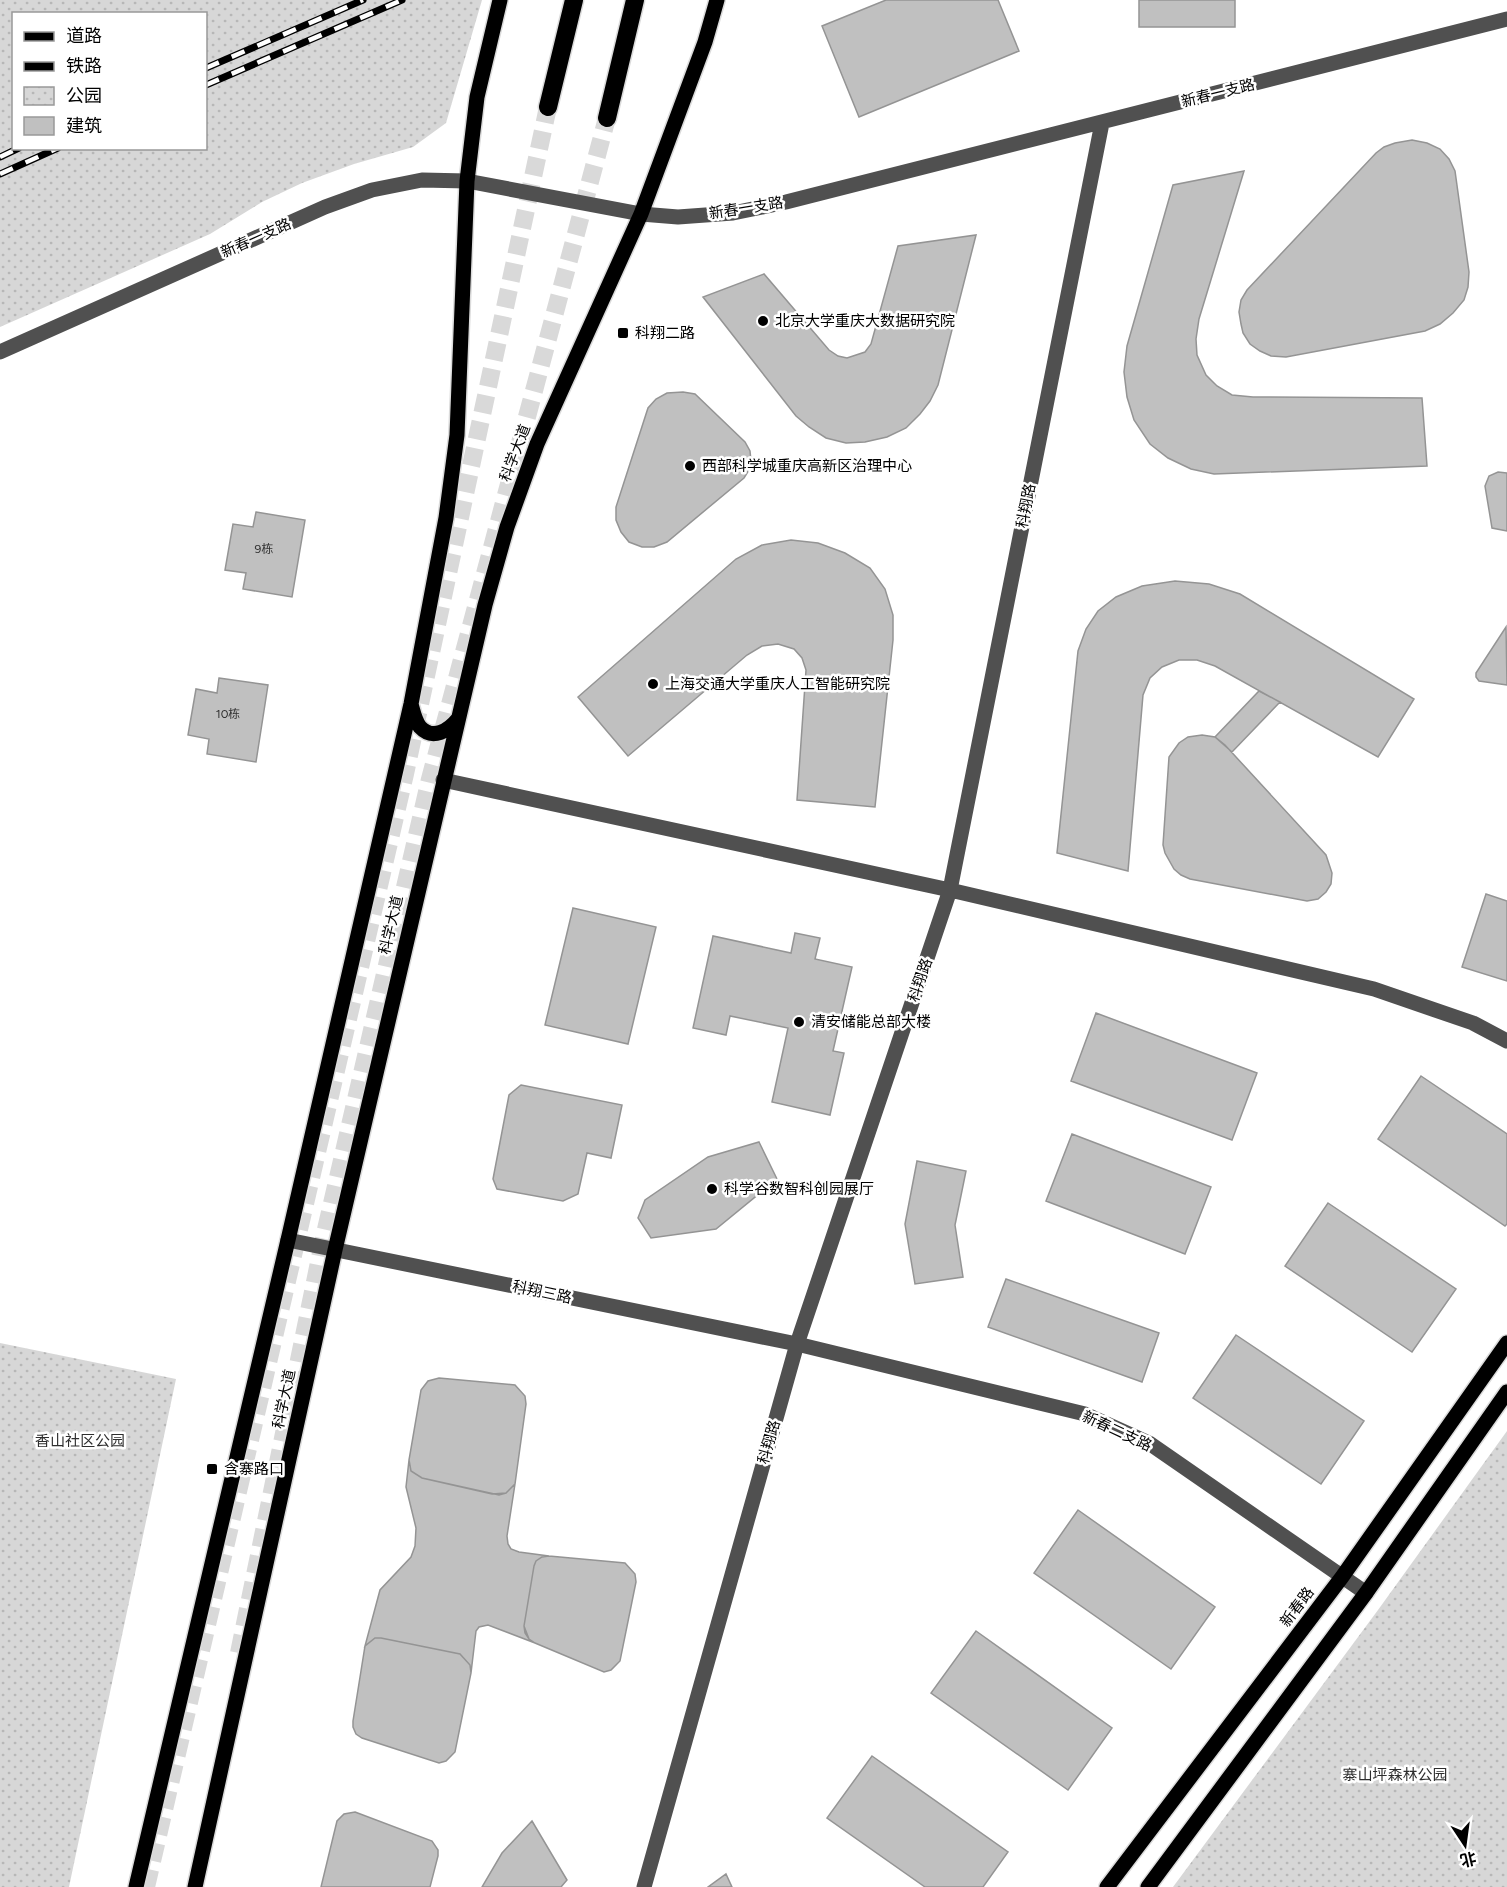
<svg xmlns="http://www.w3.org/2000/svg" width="1507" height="1887" viewBox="0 0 1507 1887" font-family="Figtree,'Noto Sans SC',sans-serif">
	<defs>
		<pattern id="park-dots" width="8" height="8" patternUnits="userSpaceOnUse" patternTransform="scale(1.5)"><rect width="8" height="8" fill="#d7d7d7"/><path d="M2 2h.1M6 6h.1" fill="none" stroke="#b7b7b7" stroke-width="1.8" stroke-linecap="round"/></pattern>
	</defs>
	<rect width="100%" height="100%" fill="#fff"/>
	<path fill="url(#park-dots)" fill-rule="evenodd" d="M0,0H482L446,123L413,147L354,164L302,183L262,202L210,234L0,327ZM14,14H206V148H14Z
		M0,1343L176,1379L69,1887H0Z
		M1507,1431V1887H1173L1378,1610Z"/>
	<path fill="#c0c0c0" stroke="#949494" stroke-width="1.5" d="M886,0H998L1019,51L859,117L822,26Z
		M1139,0H1235V27H1139Z
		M1412,140L1427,143L1440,149L1449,159L1455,171L1469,272L1468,287L1464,300L1453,313L1440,324L1425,331L1286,357L1271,356L1260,351L1250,344L1243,333L1241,324L1239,312L1241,300L1247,290L1376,153L1384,147L1395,143Z
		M1244,171L1199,319L1196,339L1197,355L1206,375L1217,386L1232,395L1253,397L1422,398L1427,466L1214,474L1191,469L1168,458L1150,444L1134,420L1127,397L1124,372L1127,346L1173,185Z
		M976,235L938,385L930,401L920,414L906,428L887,437L865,442L846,443L826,438L809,427L796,416L703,297L764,274L829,350L838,356L847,358L865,352L871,344L898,246Z
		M683,392L695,394L745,442L750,451L751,461L749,470L744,478L667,542L654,547H642L629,542L621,532L616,520V507L648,408L656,399L667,393Z
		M1498,472L1507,473V531L1492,528L1485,486L1489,476Z
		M256,512L305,520L292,597L243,589L246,573L225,570L233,524L253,527Z
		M791,540L818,543L845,553L870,568L885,589L893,615V640L875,807L797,800L806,670L802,658L794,649L778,644L762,646L747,655L628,756L578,697L736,559L762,545Z
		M1175,581L1209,584L1240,594L1414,699L1378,757L1215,666L1197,660H1179L1162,667L1150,678L1143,695L1128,871L1057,853L1078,651L1086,629L1098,611L1116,597L1142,586Z
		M1506,627L1507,685L1479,681L1476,677V673Z
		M219,678L268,685L256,762L207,754L209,739L188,735L196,689L217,693Z
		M1259,691L1280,702L1232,752L1215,737Z
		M1202,735L1215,737L1225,745L1326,855L1332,873L1331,884L1326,892L1318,899L1307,901L1190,879L1181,875L1174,869L1165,853L1163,845L1169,757L1179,743L1188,737Z
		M1486,894L1507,901V981L1462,967Z
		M573,908L656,927L628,1044L545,1025Z
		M795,933L820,938L815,959L852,967L833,1051L844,1053L830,1115L772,1102L788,1028L730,1016L726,1035L693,1028L713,936L791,953Z
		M1096,1013L1257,1073L1232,1140L1071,1081Z
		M1421,1076L1507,1134V1224L1505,1226L1378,1139Z
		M521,1085L622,1105L611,1158L587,1153L578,1194L563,1201L497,1189L493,1179L509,1095Z
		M1072,1134L1211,1187L1185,1254L1046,1201Z
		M759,1142L777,1179L716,1229L651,1238L638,1218L645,1200L708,1157Z
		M917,1161L966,1171L955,1225L963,1277L915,1284L905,1224Z
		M1328,1203L1456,1289L1412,1352L1285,1266Z
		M1006,1279L1159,1333L1142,1382L988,1327Z
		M1236,1335L1364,1421L1321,1484L1193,1398Z
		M439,1378L515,1385L525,1396L526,1404L515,1484L506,1493L492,1494L422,1478L411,1471L409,1460L421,1390L428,1381Z
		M409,1460L411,1471L422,1478L499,1495L506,1493L515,1484L507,1536L508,1544L511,1549L519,1552L549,1556L542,1557L536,1561L534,1566L524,1626L529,1639L535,1643L488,1625L479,1627L476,1631L471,1673L470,1665L460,1654L381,1638H375L365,1646L380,1590L411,1557L415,1546L416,1528L406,1487Z
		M1078,1510L1215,1607L1171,1669L1034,1573Z
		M549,1556L625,1563L635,1574L636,1582L620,1661L611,1670L604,1672L535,1643L529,1639L525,1633L524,1626L534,1566L536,1561L542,1557Z
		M976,1631L1112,1728L1068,1790L931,1693Z
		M375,1638H381L460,1654L470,1665L471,1673L455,1752L446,1761L439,1763L362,1738L356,1734L353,1727V1721L365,1646Z
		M872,1756L1008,1852L983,1887H925L827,1818Z
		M355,1812L432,1841L438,1850V1856L430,1887H321L337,1821L344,1814Z
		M532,1821L567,1880L561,1887H482L502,1853Z
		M726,1874L732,1887H708Z"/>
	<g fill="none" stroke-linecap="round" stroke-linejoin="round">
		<path stroke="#d9d9d9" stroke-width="18" stroke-dasharray="18 9" stroke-linecap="butt" d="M239,1653L324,1238L430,779L607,118
			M146,1887L405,774L548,107"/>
		<defs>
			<path id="major" d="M411,704C413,711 415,721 420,727C433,741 449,730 458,719
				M136,1887L288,1240L411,704L446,518L457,435L467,181L477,97L500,0
				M195,1887L335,1250L485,605L507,527L537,444L641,214L705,42L717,0
				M1107,1887L1342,1577L1507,1343
				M1148,1887L1366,1593L1507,1392"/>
			<path id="highway" d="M548,107L574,0
				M607,118L635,0"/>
		</defs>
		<use href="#major" stroke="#dbdbdb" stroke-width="18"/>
		<use href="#highway" stroke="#dbdbdb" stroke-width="21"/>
		<path stroke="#505050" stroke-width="15" d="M0,352L325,207L372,190L422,180L467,181L641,214L678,217L733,213L786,202L1507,19
			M443,780L950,890L1374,989L1473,1023L1507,1041
			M288,1240L797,1344L1085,1414L1149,1443L1366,1593
			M644,1887L797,1344L950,890L1102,123"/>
		<use href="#major" stroke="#000" stroke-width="15"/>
		<use href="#highway" stroke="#000" stroke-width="18"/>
		<defs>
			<path id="rail" d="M206,68L363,0
				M206,85L402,0
				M0,157L19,148
				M0,174L58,148"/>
		</defs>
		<use href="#rail" stroke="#000" stroke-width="7"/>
		<use href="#rail" stroke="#fff" stroke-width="4.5" stroke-dasharray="14" stroke-linecap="butt"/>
	</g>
	<g fill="#000" stroke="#fff" stroke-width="2">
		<circle cx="763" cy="321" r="6"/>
		<rect x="617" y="327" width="12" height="12" rx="3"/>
		<circle cx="690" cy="466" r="6"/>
		<circle cx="653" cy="684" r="6"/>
		<circle cx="799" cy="1022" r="6"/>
		<circle cx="712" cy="1189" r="6"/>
		<rect x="206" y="1463" width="12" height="12" rx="3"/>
	</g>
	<g text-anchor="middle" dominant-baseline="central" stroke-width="5" stroke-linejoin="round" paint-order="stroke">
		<g font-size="12" fill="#303030">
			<text x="264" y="549">9栋</text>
			<text x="228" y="714">10栋</text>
		</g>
		<g font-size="15" fill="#000" stroke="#fff">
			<text transform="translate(1218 93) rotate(-14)">新春一支路</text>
			<text transform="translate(746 208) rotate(-9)">新春一支路</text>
			<text transform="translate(256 238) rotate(-24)">新春一支路</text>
			<text transform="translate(515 453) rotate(-69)">科学大道</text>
			<text transform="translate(1026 506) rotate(-79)">科翔路</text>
			<text transform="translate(391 925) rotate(-77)">科学大道</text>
			<text transform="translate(920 980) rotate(-71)">科翔路</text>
			<text transform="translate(542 1292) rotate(12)">科翔三路</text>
			<text transform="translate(284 1399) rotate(-78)">科学大道</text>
			<text transform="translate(1117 1431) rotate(25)">新春二支路</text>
			<text transform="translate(769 1442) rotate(-74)">科翔路</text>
			<text transform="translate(1297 1607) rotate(-53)">新春路</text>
		</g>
		<g font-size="15" fill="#000" stroke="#fff" text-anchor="start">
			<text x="775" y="321">北京大学重庆大数据研究院</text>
			<text x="635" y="333">科翔二路</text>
			<text x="702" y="466">西部科学城重庆高新区治理中心</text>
			<text x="665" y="684">上海交通大学重庆人工智能研究院</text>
			<text x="811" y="1022">清安储能总部大楼</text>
			<text x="724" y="1189">科学谷数智科创园展厅</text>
			<text x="224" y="1469">含寨路口</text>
		</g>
		<g font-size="15" fill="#2e2e2e" stroke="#fff">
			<text x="80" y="1441">香山社区公园</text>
			<text x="1395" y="1775">寨山坪森林公园</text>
		</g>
	</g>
	<rect x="12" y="12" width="195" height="138" fill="#ffffff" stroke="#999999" stroke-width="1.5"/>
	<rect x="24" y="32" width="30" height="9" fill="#000000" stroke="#999999" stroke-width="1.5"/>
	<text x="66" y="42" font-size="18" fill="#000000">道路</text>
	<rect x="24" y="62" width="30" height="9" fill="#000000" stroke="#999999" stroke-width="1.5"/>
	<text x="66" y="72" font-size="18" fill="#000000">铁路</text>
	<rect x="24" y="87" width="30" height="18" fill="url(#park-dots)" stroke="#999999" stroke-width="1.5"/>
	<text x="66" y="102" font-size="18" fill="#000000">公园</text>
	<rect x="24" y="117" width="30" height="18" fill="#c0c0c0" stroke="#999999" stroke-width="1.5"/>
	<text x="66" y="132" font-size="18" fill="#000000">建筑</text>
	<g transform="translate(1465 1845) rotate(167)" stroke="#ffffff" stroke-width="4.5" paint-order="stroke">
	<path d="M0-4.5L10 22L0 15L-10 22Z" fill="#000000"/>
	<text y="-9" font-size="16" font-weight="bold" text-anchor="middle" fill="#000000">北</text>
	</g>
</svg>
